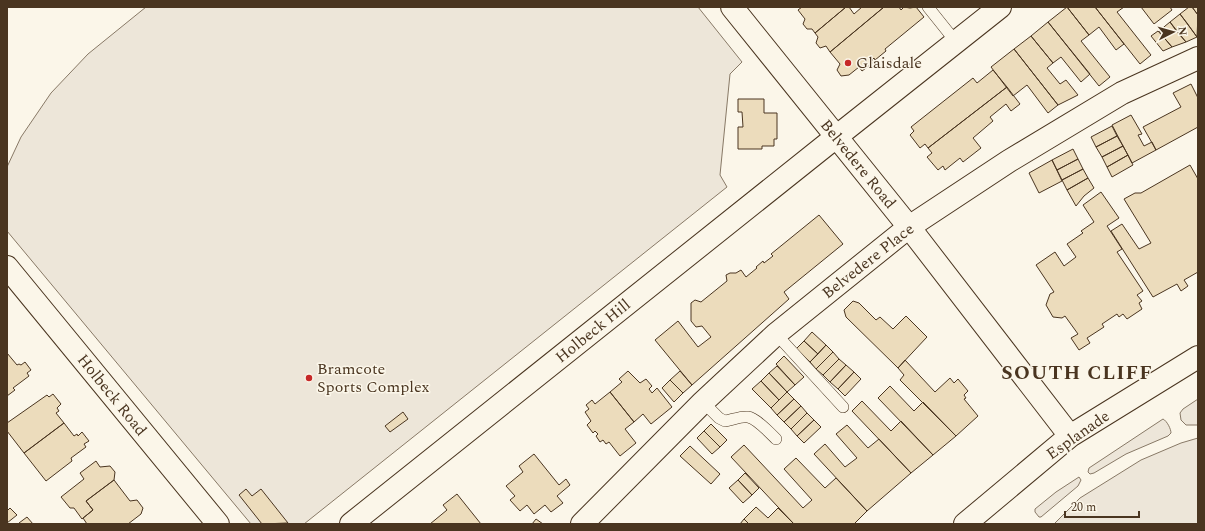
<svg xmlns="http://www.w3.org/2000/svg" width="1205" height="531" viewBox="0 0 1205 531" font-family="Spectral,serif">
	<rect width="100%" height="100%" fill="#fbf6e9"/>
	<path fill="#ede6d9" stroke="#887966" d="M146,7H698L742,62L730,74L720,175L727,187L304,524H251L7,231V167L21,137L51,93L88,54Z
		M1198,399V425H1186L1181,420L1180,413L1183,409Z
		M1163,419C1167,421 1171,429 1171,433L1168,436L1126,454L1094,473L1090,474L1088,472L1089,468Z
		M1198,438V524H1054L1080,498L1141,460L1181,443Z
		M1079,477L1081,480L1078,486L1041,517H1039L1035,512V509L1056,492Z"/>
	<path fill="#ecdcbc" stroke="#4a3520" d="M802,7H846L815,33L812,29H807L803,24L805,19L798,10Z
		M846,7H849L854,14L862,7H884L830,52L826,46L820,48L816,43L818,37L815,33Z
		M884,7H899L901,10L904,7L910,8L916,7L924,17L885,49L886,51L875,60L874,58L872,60L874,62L862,71L859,67L849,75L841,76L837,70L840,64L830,52Z
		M1067,7L1089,35L1081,41L1110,77L1099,86L1048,22Z
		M1067,7H1095L1124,44L1116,50L1099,27L1089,35Z
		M1095,7H1124L1117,12L1151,55L1140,64Z
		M1141,7H1170L1172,10L1154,24Z
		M1189,7H1192L1198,15L1197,37L1180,14Z
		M1192,7H1198V15Z
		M1180,14L1187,23L1197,37L1186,42L1170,22Z
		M1048,22L1090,74L1081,82L1061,57L1053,63L1031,36Z
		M1170,22L1177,32L1186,42L1172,47L1166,40L1159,31Z
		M1158,31L1166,40L1172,47L1163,51L1151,36Z
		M1031,36L1053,63L1047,68L1060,84L1066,80L1078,95L1058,105L1014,49Z
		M1014,49L1058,105L1048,113L1027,85L1013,96L991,67Z
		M993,70L1007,87L928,148L925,144L920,148L910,135L914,131L911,127L973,78L977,83Z
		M1191,84L1198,98V127L1156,150L1143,127L1181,107L1173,93Z
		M1007,87L1020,104L1011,111L1006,104L990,117L993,121L973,138L981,148L963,162L960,158L945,170L943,166L938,170L927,157L932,153L928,148Z
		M738,99H764V113H777V139H774V146H762V149H738V127H743L742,112H738Z
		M1131,115L1142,134L1138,135L1144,146L1152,142L1156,150L1132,163L1112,125Z
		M1112,126L1117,136L1096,147L1091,137Z
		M1117,136L1123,146L1102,157L1096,147Z
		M1123,146L1128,155L1107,167L1102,157Z
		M1073,149L1078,159L1057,170L1052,160Z
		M1128,155L1133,165L1112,177L1107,167Z
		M1078,159L1083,169L1062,180L1057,170Z
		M1052,160L1062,181L1039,193L1029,173Z
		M1190,165L1198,179V272L1184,280L1188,286L1181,291L1177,284L1153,297L1111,231L1122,224L1139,249L1151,243L1124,199L1135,193H1141Z
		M1083,169L1088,178L1067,190L1062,180Z
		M1088,178L1094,188L1084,196L1076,206L1067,190Z
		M1101,192L1119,218L1107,226L1122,249L1117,252L1143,291L1137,295L1142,301L1139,303L1142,309L1127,319L1123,314L1119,317L1117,314L1102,324L1104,327L1087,338L1090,343L1079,350L1071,338L1078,334L1065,316L1062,318L1053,317L1046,305L1050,294L1054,292L1036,265L1055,252L1064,266L1076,257L1067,244L1083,233L1081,231L1094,222L1083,205Z
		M819,215L843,244L784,292L789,299L692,385L655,340L678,321L698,347L711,337L702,326L696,327L691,321V303L695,300L701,302L727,281L726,275L730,273H736L741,270L746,277L757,268L756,267L763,261L764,263L773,256L771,254Z
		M853,301L859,303L876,320L880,317L893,329L906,316L927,337L898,368L846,317L844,310Z
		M812,332L826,345L818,354L804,341Z
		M804,341L818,354L810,362L796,349Z
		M826,345L833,352L816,369L810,362Z
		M833,352L839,359L823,375L816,369Z
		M7,353L17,365L19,364L21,365L25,362L31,370L27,373L29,376L13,388L15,390L7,396Z
		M784,356L804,377L795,385L776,364Z
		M839,359L846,365L830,382L823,375Z
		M905,360L935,392L950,378L954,383L958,379L968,391L964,395L966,398L964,399L978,416L956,436L900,380L904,375L898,368Z
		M846,365L854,372L838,389L830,382Z
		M777,366L795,385L787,392L769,373Z
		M628,371L640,383L646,379L652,386L649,389L652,393L657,388L672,407L651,424L643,414L634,422L610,392L622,382L619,379Z
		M680,371L692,385L683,393L670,380Z
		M854,372L861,379L845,396L838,389Z
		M769,373L787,392L779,400L761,381Z
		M670,380L683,393L674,402L662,388Z
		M761,381L779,400L771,408L752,389Z
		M890,386L914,411L923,402L956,436L933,455L878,398Z
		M610,392L634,422L625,429L636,443L620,456L609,442L606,444L603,440L600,442L596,436L598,434L595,431L593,433L587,425L591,421L585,412L589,409L586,405L592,400L595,404Z
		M787,392L794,399L777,415L771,408Z
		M53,394L61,404L57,408L59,411L56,413L64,423L24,453L7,431V423L47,395L49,397Z
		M794,399L801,406L784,422L777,415Z
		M862,401L891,431L901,421L933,455L911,473L852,411Z
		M801,406L807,413L791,429L784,422Z
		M403,412L408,419L390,432L385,426Z
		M807,413L814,420L797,436L791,429Z
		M814,420L821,427L804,443L797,436Z
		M64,423L74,436L77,434L78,436L82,432L89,441L84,444L86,447L71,458L72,461L46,481L24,453Z
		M711,424L727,440L720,447L704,431Z
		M847,425L868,448L879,439L911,473L867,511L814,454L825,444L845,467L857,458L836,434Z
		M704,431L720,447L712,454L697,438Z
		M744,445L803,508L812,500L784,469L796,458L825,488L836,478L867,511L854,524H794L731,457Z
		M690,446L720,474L711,484L680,456Z
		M534,454L559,485L566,479L570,485L557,496L563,503L551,512L545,505L534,514L527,505L520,511L510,500L515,496L506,486L523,472L519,466Z
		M96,461L100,467L110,466L115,472L114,480L86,501L93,510L82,519L74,508H70L61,497L84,479L80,473Z
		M745,473L759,488L752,495L738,480Z
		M114,480L130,501L137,500L143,508L141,514L128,524H87L83,518L93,510L86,501Z
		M738,480L752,495L743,503L729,488Z
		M246,489L252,496L261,489L288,523L262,524L239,495Z
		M457,494L481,524H430L447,510L443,505Z
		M756,507L768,518L778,508L794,524H749L744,519Z
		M10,508L17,515L7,523V511Z
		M27,517L33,524H19V523Z
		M536,519L543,524H532Z
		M744,519L749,524H740Z"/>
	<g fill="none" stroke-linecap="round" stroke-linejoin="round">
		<defs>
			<path id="service" d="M928,7L956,42
				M776,334L843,407
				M703,402L719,418L725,421C732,420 741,416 748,417C756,418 770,433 776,439"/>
			<path id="minor" d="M732,7L909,227L1070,436
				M7,267L218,524
				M351,524L836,137L1000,7
				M582,524L703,402L776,334L909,227L1009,161L1122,93L1198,58
				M965,524L1070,436L1198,357"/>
		</defs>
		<use href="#service" stroke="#4a3520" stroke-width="12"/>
		<use href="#minor" stroke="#4a3520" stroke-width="24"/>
		<use href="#service" stroke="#fbf6e9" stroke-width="11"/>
		<use href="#minor" stroke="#fbf6e9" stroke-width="22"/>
	</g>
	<g fill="#c62828" stroke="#fbf6e9" stroke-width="1.5">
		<circle cx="848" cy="63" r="4"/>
		<circle cx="309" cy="378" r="4"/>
	</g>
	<g text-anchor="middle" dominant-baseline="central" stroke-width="3" stroke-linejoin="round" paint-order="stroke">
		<g font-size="16" fill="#4a3520" stroke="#fbf6e9" text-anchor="start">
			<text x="856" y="63">Glaisdale</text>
			<text x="317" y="369">Bramcote<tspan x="317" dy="18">Sports Complex</tspan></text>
		</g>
		<g font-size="16" fill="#4a3520" stroke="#fbf6e9">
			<text transform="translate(858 164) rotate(51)">Belvedere Road</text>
			<text transform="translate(868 261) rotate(-38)">Belvedere Place</text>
			<text transform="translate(593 331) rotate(-39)">Holbeck Hill</text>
			<text transform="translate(112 395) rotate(51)">Holbeck Road</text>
			<text transform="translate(1078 435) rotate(-35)">Esplanade</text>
		</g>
		<g font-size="20" font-weight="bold" letter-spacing="1" fill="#4a3520" stroke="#fbf6e9">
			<text x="1077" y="373">SOUTH CLIFF</text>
		</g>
	</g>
	<rect width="1205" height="531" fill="none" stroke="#4a3520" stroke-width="16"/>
	<g transform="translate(1173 32) rotate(84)" stroke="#fbf6e9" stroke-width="3" paint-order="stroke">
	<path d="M0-3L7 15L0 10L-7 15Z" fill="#4a3520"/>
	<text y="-6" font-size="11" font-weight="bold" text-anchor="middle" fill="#4a3520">N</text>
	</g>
	<path d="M1065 511v6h74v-6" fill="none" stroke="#4a3520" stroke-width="2"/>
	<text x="1071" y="511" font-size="12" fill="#4a3520" stroke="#fbf6e9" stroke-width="3" paint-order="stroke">20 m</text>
</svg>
